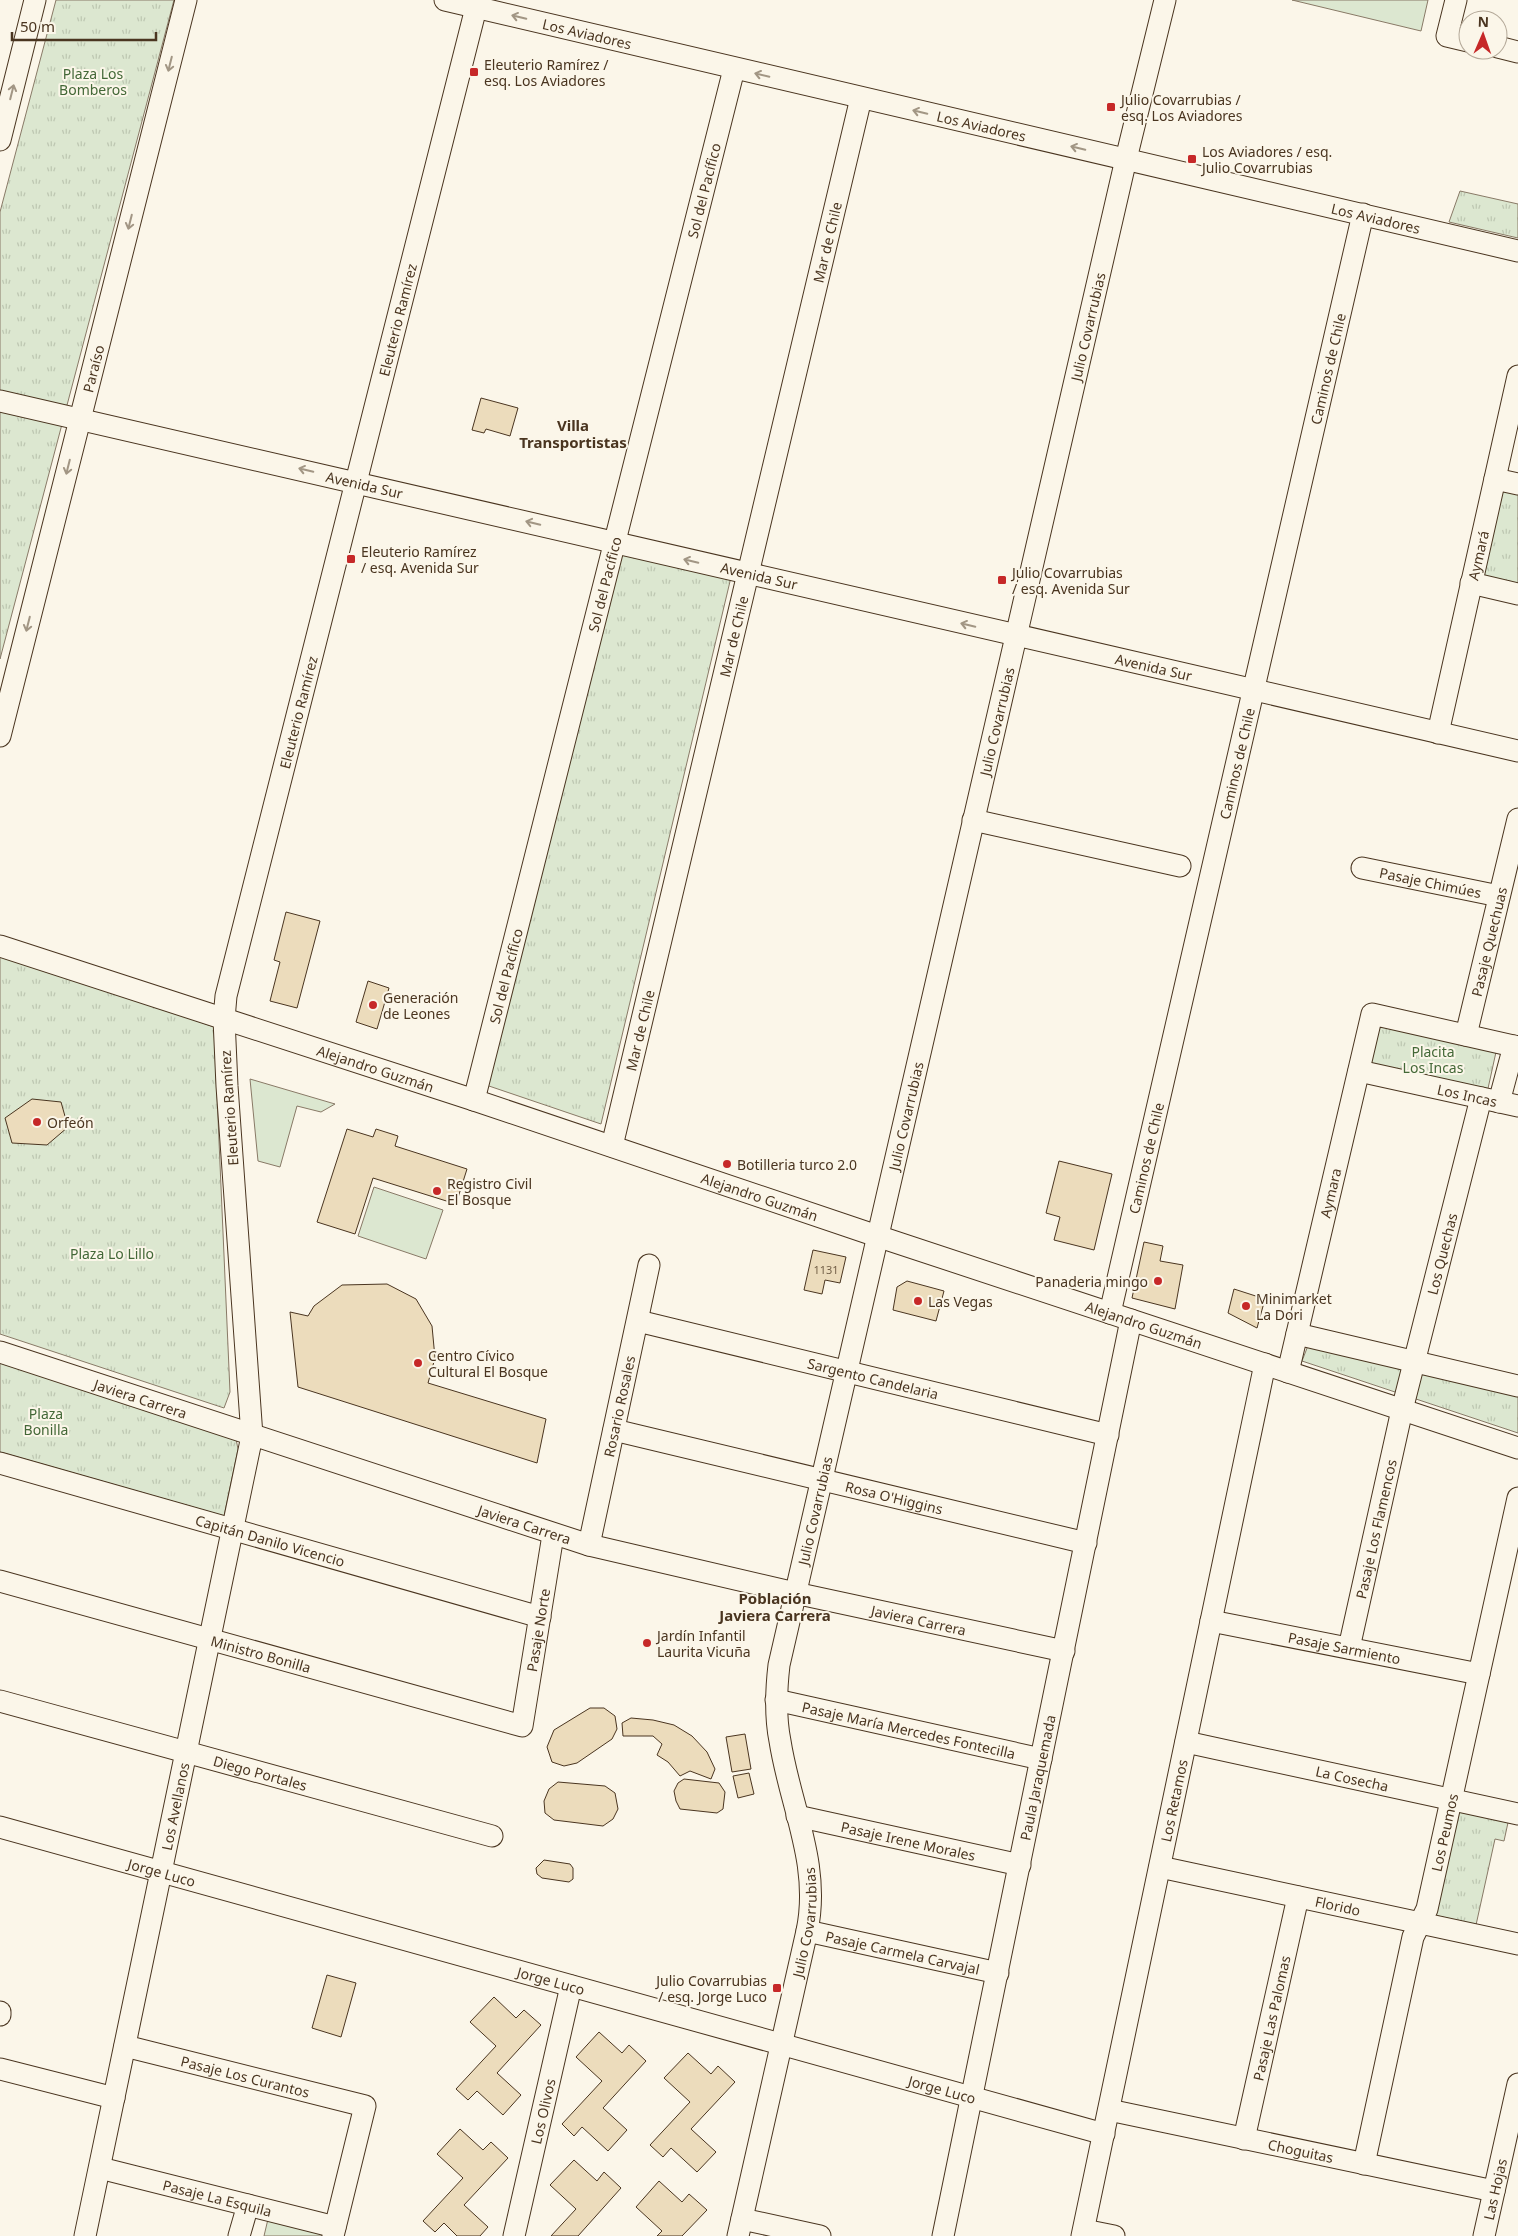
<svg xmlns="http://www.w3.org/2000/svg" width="1518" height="2236" viewBox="0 0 1518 2236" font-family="'Noto Sans',sans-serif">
	<defs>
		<pattern id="park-tufts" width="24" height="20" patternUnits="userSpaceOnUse" patternTransform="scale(1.25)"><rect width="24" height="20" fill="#dce7d0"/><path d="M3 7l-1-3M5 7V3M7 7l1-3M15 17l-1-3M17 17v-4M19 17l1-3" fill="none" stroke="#bec7b2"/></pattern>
	</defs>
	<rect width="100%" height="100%" fill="#fbf6e9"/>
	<path fill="#dce7d0" stroke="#887966" d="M1292,0H1428L1421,31Z
		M250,1079L335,1104L321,1112L297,1106L280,1167L258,1161Z
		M374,1187L443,1210L426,1259L358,1236Z
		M268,2219L324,2233L323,2236H264Z"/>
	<path fill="url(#park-tufts)" stroke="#887966" d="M56,0H174L0,659V212Z
		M1460,191L1518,204V238L1449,222Z
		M1498,482L1518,487V591L1475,581Z
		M621,548L732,573L601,1124L486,1085Z
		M0,950L214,1027L230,1392L224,1408L0,1334Z
		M1378,1025L1496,1052L1487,1093L1369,1066Z
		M1309,1343L1518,1391V1433L1302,1361Z
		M0,1361L236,1439L238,1449L224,1516L0,1452Z
		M1458,1807L1509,1818L1504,1841L1495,1839L1476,1925L1434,1915Z"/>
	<path fill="#ecdcbc" stroke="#4a3520" d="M481,398L518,408L510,436L486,429L484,433L472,430Z
		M286,912L320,921L297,1008L270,1001L280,962L274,960Z
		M368,981L389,988L377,1029L356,1022Z
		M32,1099L61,1102L68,1127L47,1145L12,1143L5,1118Z
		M347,1129L373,1137L376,1129L398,1136L395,1146L467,1169L456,1204L373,1178L355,1234L317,1222Z
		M1059,1161L1112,1174L1094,1250L1054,1240L1060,1217L1046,1213Z
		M1144,1242L1163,1246L1160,1261L1183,1265L1175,1309L1132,1298Z
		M813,1250L846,1257L840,1283L825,1280L822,1294L804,1290Z
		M907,1281L944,1291L936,1321L893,1310L897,1287Z
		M387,1284L416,1299L432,1326L435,1358L428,1383L546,1419L537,1463L298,1387L290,1312L308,1316L314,1306L342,1285Z
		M1234,1289L1265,1299L1257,1328L1228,1313Z
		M590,1708H604L615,1716L617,1729L612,1739L577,1763L564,1766L552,1762L547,1747L554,1730Z
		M631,1718L653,1720L674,1725L692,1736L707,1752L715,1769L711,1779L690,1771L680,1776L668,1762L657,1755L662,1744L653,1736H623L622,1723Z
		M745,1734L751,1769L732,1772L726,1737Z
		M749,1773L754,1794L738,1798L733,1776Z
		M684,1779L719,1783L725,1792L723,1809L717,1813L680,1809L676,1801L674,1791L678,1783Z
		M558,1782L605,1786L615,1793L618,1809L613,1819L603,1826L554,1820L545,1813L544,1801L549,1789Z
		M544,1860L570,1864L573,1868V1879L569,1882L542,1878L537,1874L536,1868Z
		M327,1975L356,1983L341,2037L312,2028Z
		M494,1997L516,2018L524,2010L541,2025L497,2073L521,2095L503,2115L477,2091L468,2100L456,2089L496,2046L470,2022Z
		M599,2032L622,2053L629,2045L646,2061L603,2108L627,2130L608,2151L582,2127L574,2136L562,2124L602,2081L576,2057Z
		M688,2053L711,2074L718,2066L735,2082L691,2129L716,2152L697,2172L671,2148L663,2157L650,2145L690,2102L664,2078Z
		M460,2129L483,2150L491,2142L508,2158L464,2205L488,2227L480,2236H457L444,2223L435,2232L423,2221L463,2178L437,2154Z
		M574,2160L597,2181L604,2172L621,2188L578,2236H551L576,2209L550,2185Z
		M659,2181L682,2202L689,2194L707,2210L682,2236H657L662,2231L636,2207Z"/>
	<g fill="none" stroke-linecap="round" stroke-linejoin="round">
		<defs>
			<g id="minor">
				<path id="s1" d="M445,0L1518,251"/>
				<path d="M1456,0L1447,36L1468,41"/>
				<path d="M1498,47L1518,52"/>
				<path d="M0,140L35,0"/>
				<path id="s2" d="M0,401C506,516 1012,634 1518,751"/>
				<path d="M1495,479L1518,484"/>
				<path d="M1471,583L1518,594"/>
				<path id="s3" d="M1438,733L1518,376"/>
				<path id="s4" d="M0,736L186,0"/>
				<path d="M973,820L1180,866"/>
				<path id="s5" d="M1362,868L1499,896"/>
				<path id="s6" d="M0,946L474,1100L877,1236L1518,1448"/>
				<path id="s7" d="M1466,1035L1518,819"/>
				<path id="s8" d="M1359,1071L1518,1106"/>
				<path id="s9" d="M474,1100L734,69"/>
				<path d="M1499,1102L1514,1046"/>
				<path id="s10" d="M612,1146L861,98"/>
				<path id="s11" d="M1110,1313L1363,214"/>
				<path id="s12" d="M638,1321L1108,1435"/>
				<path d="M1297,1334L1518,1386"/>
				<path id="s13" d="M0,1352L589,1545L795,1593L1064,1651"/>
				<path id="s14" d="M1288,1372L1372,1014L1518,1047"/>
				<path id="s15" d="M614,1430L1086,1543"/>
				<path id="s16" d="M0,1463L540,1617"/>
				<path id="s17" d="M589,1545L649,1265"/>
				<path id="s18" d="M0,1581L522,1726L553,1535"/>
				<path id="s19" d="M1211,1621L1479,1674"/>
				<path id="s20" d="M1349,1648L1402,1410L1481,1098"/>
				<path id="s21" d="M776,1700L1041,1759"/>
				<path id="s22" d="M0,1701L492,1836"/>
				<path id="s23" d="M1186,1742L1518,1814"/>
				<path id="s24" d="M797,1816L1020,1865"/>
				<path id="s25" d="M0,1827L1104,2134"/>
				<path id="s26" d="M1160,1867L1518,1944"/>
				<path id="s27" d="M807,1931L998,1973"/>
				<path d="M0,2012V2015"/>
				<path id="s28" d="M125,2046L365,2106L333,2236"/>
				<path d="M0,2069L114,2098"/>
				<path id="s29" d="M1109,2110L1494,2191"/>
				<path id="s30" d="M1244,2139L1298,1897"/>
				<path id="s31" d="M1364,2164L1413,1937L1427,1909L1518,1498"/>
				<path id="s32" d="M100,2168L335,2227"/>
				<path d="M742,2219L820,2236"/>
				<path d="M1084,2230L1114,2236"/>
				<path id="s33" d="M85,2236L252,1436L227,1086L224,1019L226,996L478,0"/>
				<path d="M239,2236L248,2205"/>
				<path id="s34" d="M514,2236L571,1986"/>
				<path id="s35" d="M738,2236L807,1931C821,1864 790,1806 780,1741C775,1716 776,1691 779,1665L1126,159L1165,0"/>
				<path id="s36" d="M943,2236L1131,1320"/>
				<path id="s37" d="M1082,2236L1265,1364"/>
				<path id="s38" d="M1484,2236L1518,2084"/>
			</g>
		</defs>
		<use href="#minor" stroke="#4a3520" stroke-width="23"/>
		<use href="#minor" stroke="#fbf6e9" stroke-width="21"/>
	</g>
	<defs><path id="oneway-shaft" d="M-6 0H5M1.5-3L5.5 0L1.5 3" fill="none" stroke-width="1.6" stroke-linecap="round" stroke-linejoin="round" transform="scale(1.25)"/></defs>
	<g stroke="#a29684">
		<use href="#oneway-shaft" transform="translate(519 17) rotate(-167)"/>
		<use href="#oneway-shaft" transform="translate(170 64) rotate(104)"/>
		<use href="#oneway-shaft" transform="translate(762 75) rotate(-167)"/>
		<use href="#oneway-shaft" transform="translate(12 92) rotate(-76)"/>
		<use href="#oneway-shaft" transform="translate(920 112) rotate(-167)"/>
		<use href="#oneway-shaft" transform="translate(1078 148) rotate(-167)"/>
		<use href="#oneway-shaft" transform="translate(130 222) rotate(104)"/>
		<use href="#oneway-shaft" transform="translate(68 467) rotate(104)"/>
		<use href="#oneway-shaft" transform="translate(306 470) rotate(-167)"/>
		<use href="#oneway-shaft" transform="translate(533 523) rotate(-166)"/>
		<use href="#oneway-shaft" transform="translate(691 561) rotate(-167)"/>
		<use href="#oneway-shaft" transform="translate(28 624) rotate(104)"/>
		<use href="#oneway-shaft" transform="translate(968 625) rotate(-167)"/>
	</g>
	<g fill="#c62828" stroke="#fbf6e9" stroke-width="2">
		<rect x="469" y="67" width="10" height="10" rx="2.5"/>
		<rect x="1106" y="102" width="10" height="10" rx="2.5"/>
		<rect x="1187" y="154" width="10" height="10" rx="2.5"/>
		<rect x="346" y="554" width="10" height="10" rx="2.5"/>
		<rect x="997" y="575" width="10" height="10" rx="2.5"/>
		<circle cx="373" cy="1005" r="5"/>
		<circle cx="37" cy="1122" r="5"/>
		<circle cx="727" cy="1164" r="5"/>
		<circle cx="437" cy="1191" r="5"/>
		<circle cx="1158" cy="1281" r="5"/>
		<circle cx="918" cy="1301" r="5"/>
		<circle cx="1246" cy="1306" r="5"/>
		<circle cx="418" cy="1363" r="5"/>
		<circle cx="647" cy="1643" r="5"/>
		<rect x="772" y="1983" width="10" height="10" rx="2.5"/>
	</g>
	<g text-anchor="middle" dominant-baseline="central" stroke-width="4" stroke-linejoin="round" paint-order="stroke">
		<g font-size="11" fill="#725f47">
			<text x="826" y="1269">1131</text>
		</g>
		<g font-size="14" fill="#4a3520" stroke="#fbf6e9">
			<text stroke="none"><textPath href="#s1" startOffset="146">Los Aviadores</textPath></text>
			<text stroke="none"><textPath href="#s1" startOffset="551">Los Aviadores</textPath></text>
			<text stroke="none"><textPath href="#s9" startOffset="938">Sol del Pacífico</textPath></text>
			<text stroke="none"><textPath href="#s1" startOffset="956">Los Aviadores</textPath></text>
			<text stroke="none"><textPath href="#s10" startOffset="929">Mar de Chile</textPath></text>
			<text stroke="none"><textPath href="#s33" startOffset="1956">Eleuterio Ramírez</textPath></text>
			<text stroke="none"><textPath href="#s35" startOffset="1956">Julio Covarrubias</textPath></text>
			<text stroke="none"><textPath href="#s4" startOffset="379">Paraíso</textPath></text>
			<text stroke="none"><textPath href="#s11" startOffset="969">Caminos de Chile</textPath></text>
			<text stroke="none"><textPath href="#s2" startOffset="374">Avenida Sur</textPath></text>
			<text stroke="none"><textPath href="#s3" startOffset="182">Aymará</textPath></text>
			<text stroke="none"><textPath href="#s2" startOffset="779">Avenida Sur</textPath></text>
			<text stroke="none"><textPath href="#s9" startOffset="532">Sol del Pacífico</textPath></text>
			<text stroke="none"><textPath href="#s10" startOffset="524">Mar de Chile</textPath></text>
			<text stroke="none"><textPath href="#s2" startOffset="1184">Avenida Sur</textPath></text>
			<text stroke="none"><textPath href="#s33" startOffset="1551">Eleuterio Ramírez</textPath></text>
			<text stroke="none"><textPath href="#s35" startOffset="1551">Julio Covarrubias</textPath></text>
			<text stroke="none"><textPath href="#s11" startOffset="564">Caminos de Chile</textPath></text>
			<text stroke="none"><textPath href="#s5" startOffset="70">Pasaje Chimúes</textPath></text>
			<text stroke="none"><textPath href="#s7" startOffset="96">Pasaje Quechuas</textPath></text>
			<text stroke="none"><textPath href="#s9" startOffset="128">Sol del Pacífico</textPath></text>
			<text stroke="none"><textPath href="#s10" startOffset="119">Mar de Chile</textPath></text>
			<text stroke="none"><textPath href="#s6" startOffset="395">Alejandro Guzmán</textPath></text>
			<text stroke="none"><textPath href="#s8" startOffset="111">Los Incas</textPath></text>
			<text transform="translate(229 1108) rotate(-94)">Eleuterio Ramírez</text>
			<text stroke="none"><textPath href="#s35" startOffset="1146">Julio Covarrubias</textPath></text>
			<text stroke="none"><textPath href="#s11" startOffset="159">Caminos de Chile</textPath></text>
			<text stroke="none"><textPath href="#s14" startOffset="184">Aymara</textPath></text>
			<text stroke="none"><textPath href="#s6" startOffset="800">Alejandro Guzmán</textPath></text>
			<text stroke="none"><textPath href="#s20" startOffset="405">Los Quechas</textPath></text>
			<text stroke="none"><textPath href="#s6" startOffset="1205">Alejandro Guzmán</textPath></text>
			<text stroke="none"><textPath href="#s12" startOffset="242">Sargento Candelaria</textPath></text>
			<text stroke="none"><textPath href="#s13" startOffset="148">Javiera Carrera</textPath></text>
			<text stroke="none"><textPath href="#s17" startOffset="142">Rosario Rosales</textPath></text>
			<text stroke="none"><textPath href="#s15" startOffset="288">Rosa O'Higgins</textPath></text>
			<text stroke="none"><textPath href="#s35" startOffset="741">Julio Covarrubias</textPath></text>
			<text stroke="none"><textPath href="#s13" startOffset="552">Javiera Carrera</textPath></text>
			<text stroke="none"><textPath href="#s20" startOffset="122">Pasaje Los Flamencos</textPath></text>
			<text stroke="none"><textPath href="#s16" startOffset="281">Capitán Danilo Vicencio</textPath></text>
			<text stroke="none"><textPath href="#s13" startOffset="958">Javiera Carrera</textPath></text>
			<text stroke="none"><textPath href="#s18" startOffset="639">Pasaje Norte</textPath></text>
			<text stroke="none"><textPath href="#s19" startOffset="136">Pasaje Sarmiento</textPath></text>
			<text stroke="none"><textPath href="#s18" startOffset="271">Ministro Bonilla</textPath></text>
			<text stroke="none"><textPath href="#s21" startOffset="136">Pasaje María Mercedes Fontecilla</textPath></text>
			<text stroke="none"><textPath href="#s22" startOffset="270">Diego Portales</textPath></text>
			<text stroke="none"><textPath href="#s36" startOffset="468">Paula Jaraquemada</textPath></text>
			<text stroke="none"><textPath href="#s23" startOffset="170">La Cosecha</textPath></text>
			<text stroke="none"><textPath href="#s37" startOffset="445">Los Retamos</textPath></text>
			<text stroke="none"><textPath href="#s33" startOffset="439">Los Avellanos</textPath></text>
			<text stroke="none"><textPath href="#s31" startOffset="342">Los Peumos</textPath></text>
			<text stroke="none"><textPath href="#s24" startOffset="114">Pasaje Irene Morales</textPath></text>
			<text stroke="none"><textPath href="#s25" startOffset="168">Jorge Luco</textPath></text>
			<text stroke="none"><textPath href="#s26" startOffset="182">Florido</textPath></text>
			<text stroke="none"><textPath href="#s35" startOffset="321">Julio Covarrubias</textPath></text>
			<text stroke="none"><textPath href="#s27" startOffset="98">Pasaje Carmela Carvajal</textPath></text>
			<text stroke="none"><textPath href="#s25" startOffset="572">Jorge Luco</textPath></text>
			<text stroke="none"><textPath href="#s30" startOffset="124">Pasaje Las Palomas</textPath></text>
			<text stroke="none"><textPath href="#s28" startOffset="124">Pasaje Los Curantos</textPath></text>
			<text stroke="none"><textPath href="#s25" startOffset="978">Jorge Luco</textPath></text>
			<text stroke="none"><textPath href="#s34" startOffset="128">Los Olivos</textPath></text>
			<text stroke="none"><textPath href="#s29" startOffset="196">Choguitas</textPath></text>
			<text stroke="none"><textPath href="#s38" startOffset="48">Las Hojas</textPath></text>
			<text stroke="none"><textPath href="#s32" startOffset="121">Pasaje La Esquila</textPath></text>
		</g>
		<g font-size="14" fill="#4a3520" stroke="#fbf6e9" text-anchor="start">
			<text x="484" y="64">Eleuterio Ramírez /<tspan x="484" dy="16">esq. Los Aviadores</tspan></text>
			<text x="1121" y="99">Julio Covarrubias /<tspan x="1121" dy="16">esq. Los Aviadores</tspan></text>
			<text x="1202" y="151">Los Aviadores / esq.<tspan x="1202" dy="16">Julio Covarrubias</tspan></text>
			<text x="361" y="551">Eleuterio Ramírez<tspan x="361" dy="16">/ esq. Avenida Sur</tspan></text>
			<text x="1012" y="572">Julio Covarrubias<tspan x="1012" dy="16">/ esq. Avenida Sur</tspan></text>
			<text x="383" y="997">Generación<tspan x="383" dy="16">de Leones</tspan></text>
			<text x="47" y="1122">Orfeón</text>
			<text x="737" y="1164">Botilleria turco 2.0</text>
			<text x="447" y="1183">Registro Civil<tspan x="447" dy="16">El Bosque</tspan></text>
			<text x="1148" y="1281" text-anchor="end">Panaderia mingo</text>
			<text x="1256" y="1298">Minimarket<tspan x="1256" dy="16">La Dori</tspan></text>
			<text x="928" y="1301">Las Vegas</text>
			<text x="428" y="1355">Centro Cívico<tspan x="428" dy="16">Cultural El Bosque</tspan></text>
			<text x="657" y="1635">Jardín Infantil<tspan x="657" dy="16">Laurita Vicuña</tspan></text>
			<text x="767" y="1980" text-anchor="end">Julio Covarrubias<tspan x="767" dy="16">/ esq. Jorge Luco</tspan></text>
		</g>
		<g font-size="14" fill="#436837" stroke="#fbf6e9">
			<text x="93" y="73">Plaza Los<tspan x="93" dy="16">Bomberos</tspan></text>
			<text x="1433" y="1051">Placita<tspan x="1433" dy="16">Los Incas</tspan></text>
			<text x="112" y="1253">Plaza Lo Lillo</text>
			<text x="46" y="1413">Plaza<tspan x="46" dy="16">Bonilla</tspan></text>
		</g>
		<g font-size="15" font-weight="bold" fill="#4a3520" stroke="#fbf6e9">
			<text x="573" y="425">Villa<tspan x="573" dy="17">Transportistas</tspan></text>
			<text x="775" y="1598">Población<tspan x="775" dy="17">Javiera Carrera</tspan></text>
		</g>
	</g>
	<g transform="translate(1483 35) rotate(2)"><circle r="24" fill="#fbf6e9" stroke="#b4a999"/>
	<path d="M0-4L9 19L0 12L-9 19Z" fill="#c62828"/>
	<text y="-8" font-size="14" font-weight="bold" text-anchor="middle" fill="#4a3520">N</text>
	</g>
	<path d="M12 32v8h144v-8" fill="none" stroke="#4a3520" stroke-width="2.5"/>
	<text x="20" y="32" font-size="15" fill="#4a3520" stroke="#fbf6e9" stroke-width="4" paint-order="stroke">50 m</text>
</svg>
